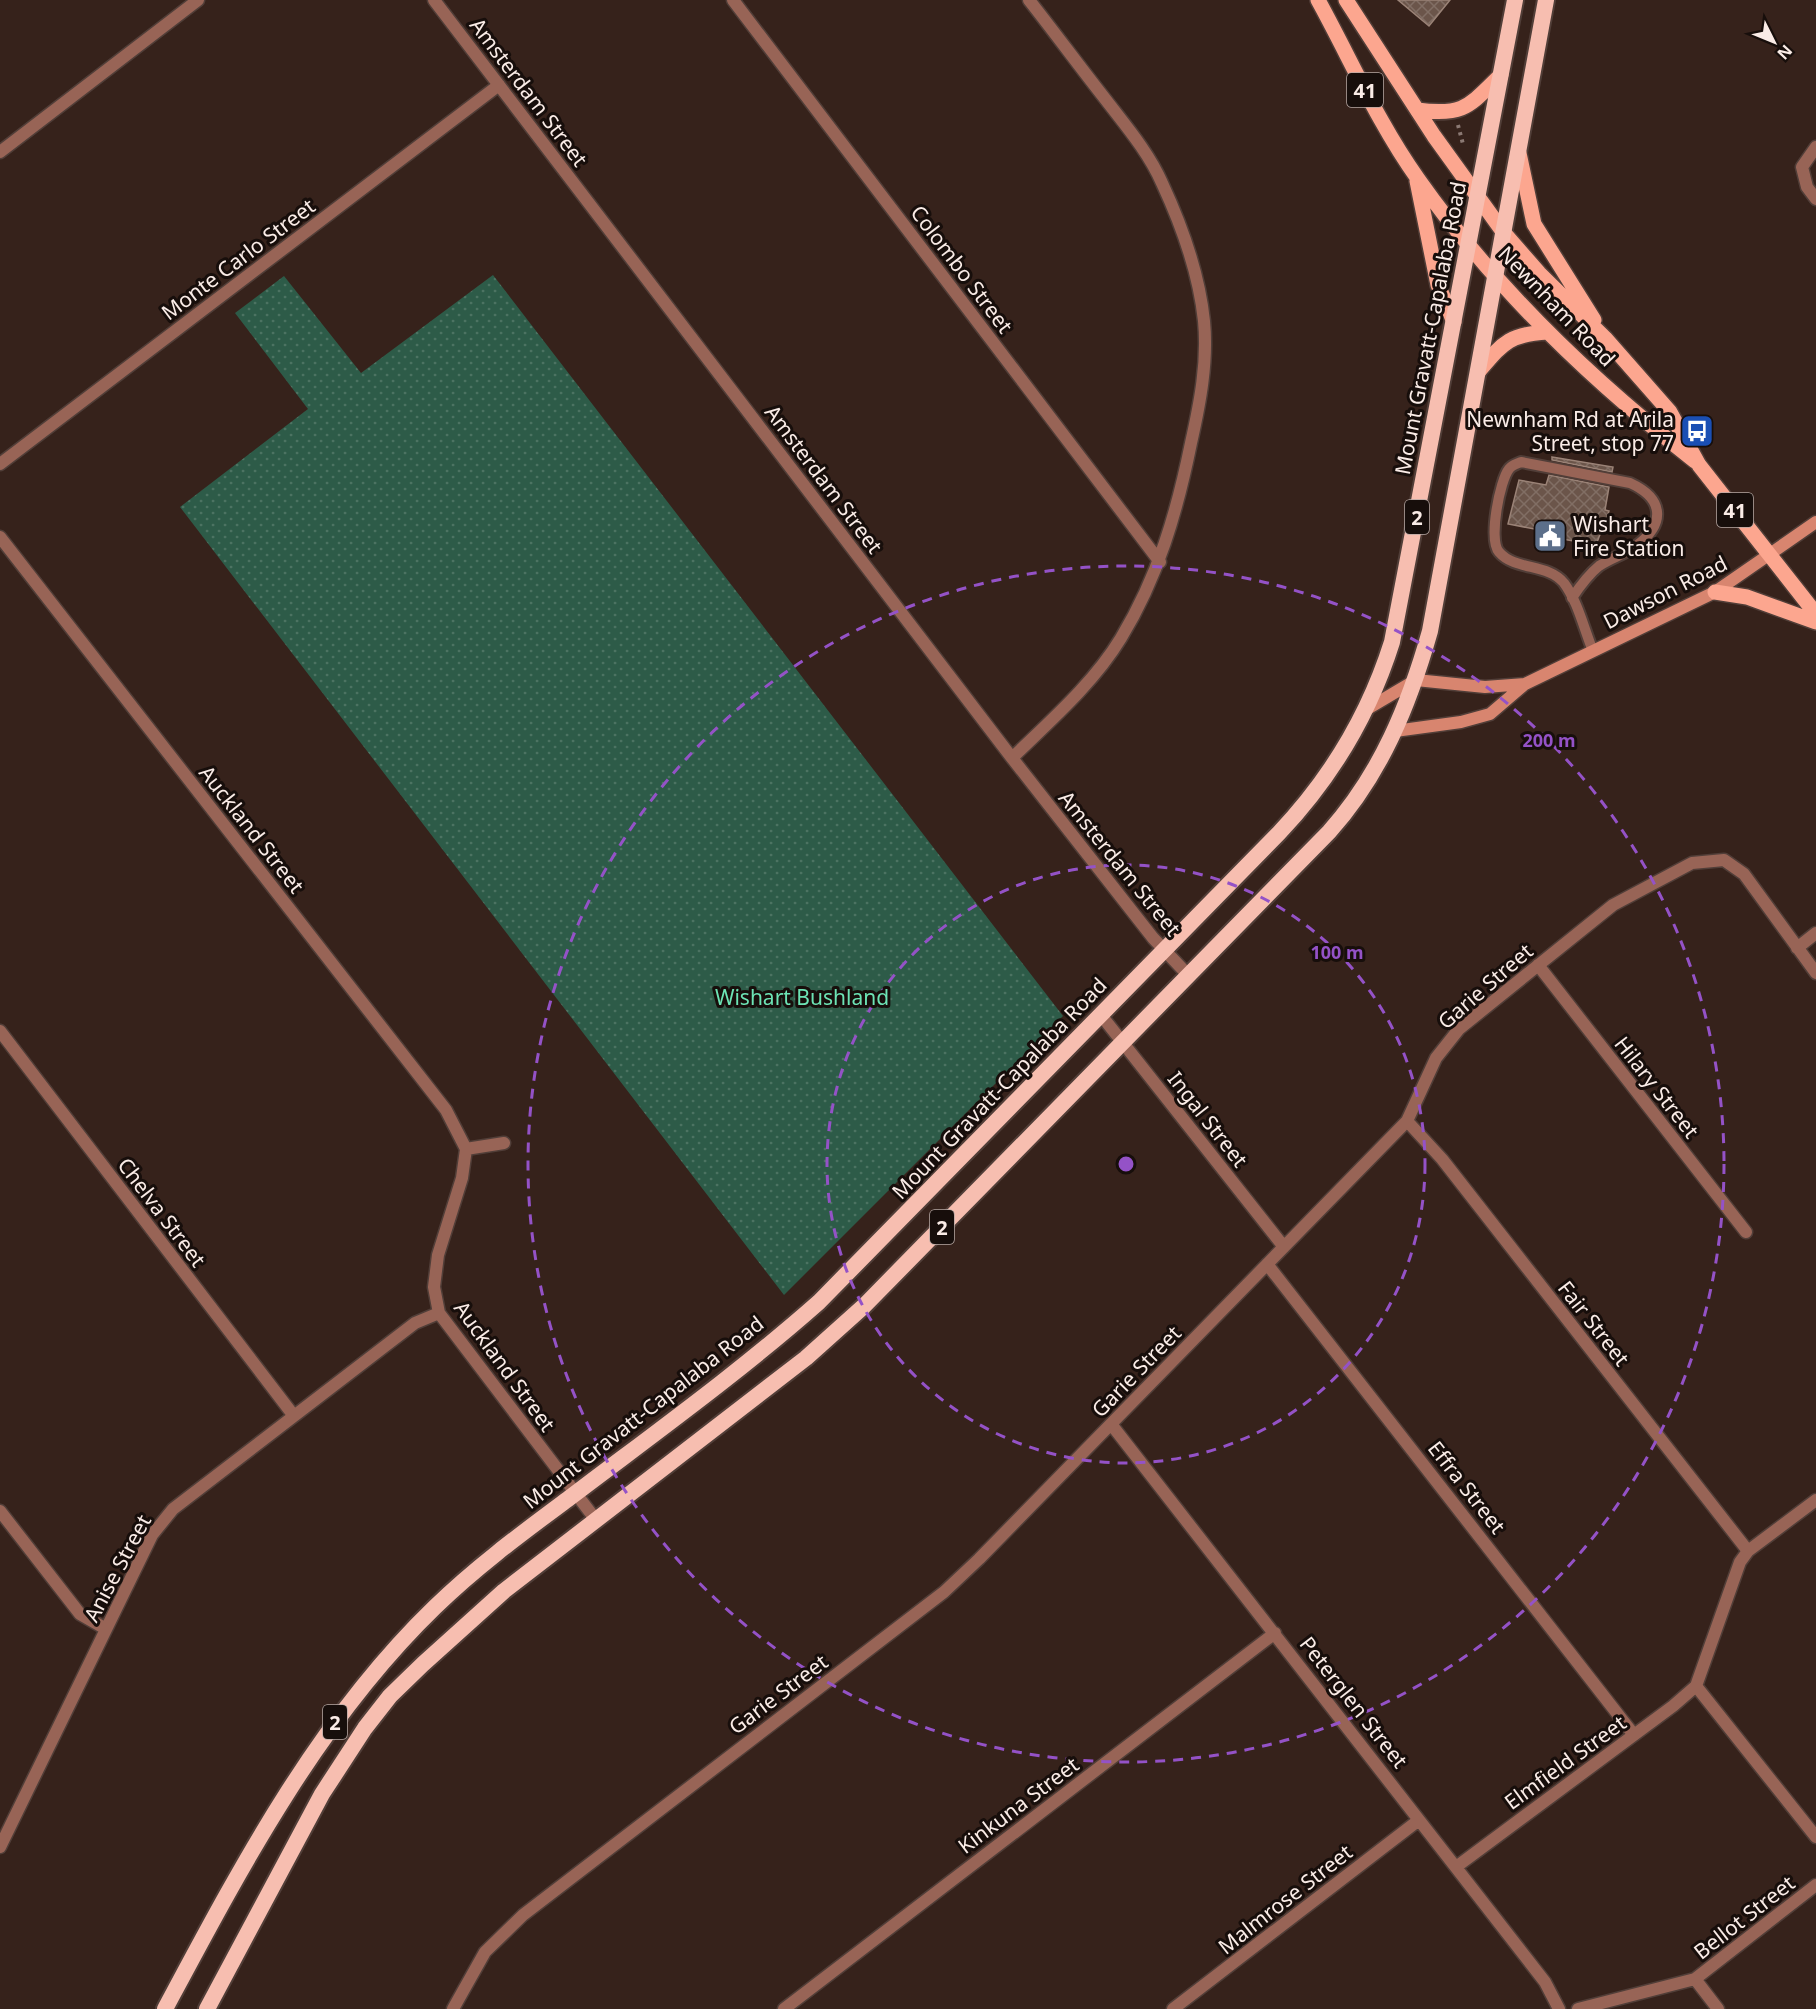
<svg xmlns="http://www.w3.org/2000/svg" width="1816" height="2009" viewBox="0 0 1816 2009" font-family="'Noto Sans',sans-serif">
	<defs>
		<pattern id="park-dots" width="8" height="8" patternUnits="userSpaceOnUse" patternTransform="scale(1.5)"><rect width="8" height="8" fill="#2d5b48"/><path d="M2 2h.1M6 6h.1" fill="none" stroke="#4c7362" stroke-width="1.8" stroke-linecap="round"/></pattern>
		<pattern id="building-cross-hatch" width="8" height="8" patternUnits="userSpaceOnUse" patternTransform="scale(1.5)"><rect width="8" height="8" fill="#6b554a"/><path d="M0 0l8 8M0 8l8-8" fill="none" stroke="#816e64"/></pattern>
	</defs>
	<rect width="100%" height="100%" fill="#36221b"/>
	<path fill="url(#park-dots)" d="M493,275L1063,1016L784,1295L180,507L308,409L235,313L284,276L361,373Z"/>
	<path fill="url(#building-cross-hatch)" stroke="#9b8377" stroke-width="1.5" d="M1398,0H1450L1429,26Z
		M1552,457L1613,467L1612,472L1552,460Z
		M1549,475L1609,487L1605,510L1609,511L1596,545L1540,535V530L1508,524L1519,480L1546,485Z"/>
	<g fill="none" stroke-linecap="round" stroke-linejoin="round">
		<defs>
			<path id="service" d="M1572,598C1580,586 1588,575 1599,566C1611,558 1625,554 1636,546C1667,523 1663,498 1630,483L1521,462C1517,464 1512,465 1509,469C1500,480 1488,540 1499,552C1515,571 1548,563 1564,583C1578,602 1584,629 1593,651"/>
			<path id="minor" d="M434,0L1012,758L1153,938L1189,976
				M733,0L1160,562
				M1816,147L1802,167L1807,187L1816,199
				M0,152L198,0
				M0,464L499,85
				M0,537L446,1110L466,1149L462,1178L438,1255L434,1287L439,1313L596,1520
				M1012,758C1050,721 1093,684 1121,638C1158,577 1177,512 1191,443C1200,403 1208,362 1204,321C1199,273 1182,226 1162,183C1149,153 1126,126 1106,100C1080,67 1055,33 1029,0
				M1797,948L1816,933
				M1538,965L1746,1232
				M1101,1015L1284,1247
				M0,1031L294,1416
				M1407,1121L1442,1159L1748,1551
				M466,1149L504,1143
				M1267,1264L1634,1735
				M1111,1424L1545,1982L1559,2009
				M0,1511L80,1614L106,1629
				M1696,1686L1816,1837
				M0,1847L152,1535L173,1509L415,1323L439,1313
				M1456,1867L1673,1706L1696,1686L1740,1562L1748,1551L1816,1500
				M1695,1979L1718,2009
				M453,2009L485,1952L523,1915L944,1592L979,1559L1407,1121L1436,1058L1459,1029L1613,905L1692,863L1724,860L1744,874L1816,973
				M784,2009L1275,1633
				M1173,2009L1419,1820
				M1578,2009L1695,1979L1816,1885"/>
			<path id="secondary" d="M1367,709L1416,680L1485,687L1525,684
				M1395,731L1461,722L1490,714L1525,684L1715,592L1816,522"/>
			<path id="primary" d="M1318,0C1351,60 1378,123 1418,179C1494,287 1591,380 1695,461
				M1346,0L1434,136L1504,233L1539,273L1605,338L1670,412L1699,465L1816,614
				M1417,110C1464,116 1468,107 1501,75
				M1519,153L1534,224L1594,320
				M1417,181L1438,285L1454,322
				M1479,371C1503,343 1509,334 1548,332
				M1715,592L1747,597L1816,622"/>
			<path id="trunk" d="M165,2009C241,1867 318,1720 435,1607C477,1566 525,1531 572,1496C655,1433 741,1371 819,1302L1279,833C1332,777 1369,715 1392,642L1515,0
				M207,2009L322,1794L365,1728L390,1696L423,1664L504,1591L806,1358L864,1306L1329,832C1381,774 1409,705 1430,631L1546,0"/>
		</defs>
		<use href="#service" stroke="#513e38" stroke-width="14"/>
		<use href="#minor" stroke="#513e38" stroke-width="15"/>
		<use href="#secondary" stroke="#513e38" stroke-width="15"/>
		<use href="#primary" stroke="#513e38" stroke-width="18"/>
		<use href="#trunk" stroke="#513e38" stroke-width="20"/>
		<path stroke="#8b7973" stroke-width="4" stroke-dasharray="3 4.5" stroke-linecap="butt" d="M1458,125L1463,144"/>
		<use href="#service" stroke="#986456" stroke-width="10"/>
		<use href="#minor" stroke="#986456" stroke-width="12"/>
		<use href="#secondary" stroke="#d8856f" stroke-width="12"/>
		<use href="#primary" stroke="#fca68f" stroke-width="15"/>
		<use href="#trunk" stroke="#f7beb0" stroke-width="16"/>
	</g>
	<g fill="none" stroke="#9452c7" stroke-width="3" stroke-dasharray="10 8">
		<circle cx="1126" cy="1164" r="299"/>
		<circle cx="1126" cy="1164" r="598"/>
	</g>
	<defs>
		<symbol id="bus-square" viewBox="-11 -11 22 22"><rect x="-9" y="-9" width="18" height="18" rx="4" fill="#1a4fb4" stroke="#170e0b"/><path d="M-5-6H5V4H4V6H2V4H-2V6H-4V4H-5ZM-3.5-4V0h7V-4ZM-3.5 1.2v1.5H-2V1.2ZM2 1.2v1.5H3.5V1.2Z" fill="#fff"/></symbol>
		<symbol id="civic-square" viewBox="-11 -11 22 22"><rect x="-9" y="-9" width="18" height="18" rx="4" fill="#5c6f8a" stroke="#170e0b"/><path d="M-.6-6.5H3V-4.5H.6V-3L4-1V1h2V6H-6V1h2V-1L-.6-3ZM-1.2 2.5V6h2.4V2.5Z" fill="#fff"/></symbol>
	</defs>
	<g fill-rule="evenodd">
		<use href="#bus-square" x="1678" y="412" width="38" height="38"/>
		<use href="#civic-square" x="1531" y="517" width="38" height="38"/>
	</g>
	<g text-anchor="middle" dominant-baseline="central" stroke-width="6" stroke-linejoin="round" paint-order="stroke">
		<g fill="#170e0b" stroke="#b6a9a5" stroke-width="1.5">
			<rect x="1347" y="73" width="36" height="34" rx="4.5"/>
			<rect x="1717" y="493" width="36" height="34" rx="4.5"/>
			<rect x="1405" y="500" width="24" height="34" rx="4.5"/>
			<rect x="930" y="1210" width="24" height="34" rx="4.5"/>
			<rect x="323" y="1705" width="24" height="34" rx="4.5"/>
		</g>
		<g font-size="20" font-weight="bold" fill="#faece7">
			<text x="1365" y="90">41</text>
			<text x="1735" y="510">41</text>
			<text x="1417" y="517">2</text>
			<text x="942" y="1227">2</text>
			<text x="335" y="1722">2</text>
		</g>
		<g font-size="21" fill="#faece7" stroke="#170e0b">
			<text transform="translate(529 92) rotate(53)">Amsterdam Street</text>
			<text transform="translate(238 259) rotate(-37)">Monte Carlo Street</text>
			<text transform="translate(962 269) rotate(53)">Colombo Street</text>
			<text transform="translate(1557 306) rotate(46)">Newnham Road</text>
			<text transform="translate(1430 328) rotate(-79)">Mount Gravatt-Capalaba Road</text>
			<text transform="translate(824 479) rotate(53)">Amsterdam Street</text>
			<text transform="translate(1665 592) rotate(-27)">Dawson Road</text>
			<text transform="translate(252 829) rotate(52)">Auckland Street</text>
			<text transform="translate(1120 863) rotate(51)">Amsterdam Street</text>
			<text transform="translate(1485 986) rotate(-41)">Garie Street</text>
			<text transform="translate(1657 1087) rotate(52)">Hilary Street</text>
			<text transform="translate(999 1088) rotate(-46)">Mount Gravatt-Capalaba Road</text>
			<text transform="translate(1208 1119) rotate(52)">Ingal Street</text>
			<text transform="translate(162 1212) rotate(53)">Chelva Street</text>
			<text transform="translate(1594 1323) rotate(52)">Fair Street</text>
			<text transform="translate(505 1366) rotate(54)">Auckland Street</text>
			<text transform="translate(1136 1371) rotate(-46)">Garie Street</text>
			<text transform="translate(643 1412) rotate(-38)">Mount Gravatt-Capalaba Road</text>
			<text transform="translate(1467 1487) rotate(52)">Effra Street</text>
			<text transform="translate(117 1568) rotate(-62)">Anise Street</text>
			<text transform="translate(778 1694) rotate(-37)">Garie Street</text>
			<text transform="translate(1354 1702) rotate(52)">Peterglen Street</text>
			<text transform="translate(1565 1762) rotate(-36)">Elmfield Street</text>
			<text transform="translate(1018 1805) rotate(-37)">Kinkuna Street</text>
			<text transform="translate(1285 1899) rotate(-38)">Malmrose Street</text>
			<text transform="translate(1744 1917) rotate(-38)">Bellot Street</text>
		</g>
		<g font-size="21" fill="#faece7" stroke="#170e0b" text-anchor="end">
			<text x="1674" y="419">Newnham Rd at Arila<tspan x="1674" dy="24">Street, stop 77</tspan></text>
			<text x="1573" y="524" text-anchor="start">Wishart<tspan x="1573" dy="24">Fire Station</tspan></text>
		</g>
		<g font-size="21" fill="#6de4b5" stroke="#170e0b">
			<text x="802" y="997">Wishart Bushland</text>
		</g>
	</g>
	<circle cx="1126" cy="1164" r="9" fill="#9452c7" stroke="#170e0b" stroke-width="3"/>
	<g font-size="18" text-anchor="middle" font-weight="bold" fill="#9452c7" stroke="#170e0b" stroke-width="6" stroke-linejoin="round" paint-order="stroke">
		<text x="1549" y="747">200 m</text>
		<text x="1337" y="959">100 m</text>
	</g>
	<g transform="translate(1774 42) rotate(133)" stroke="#170e0b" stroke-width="4.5" paint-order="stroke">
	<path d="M0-4.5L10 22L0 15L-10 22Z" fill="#faece7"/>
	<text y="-9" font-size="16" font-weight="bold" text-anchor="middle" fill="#faece7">N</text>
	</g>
</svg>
